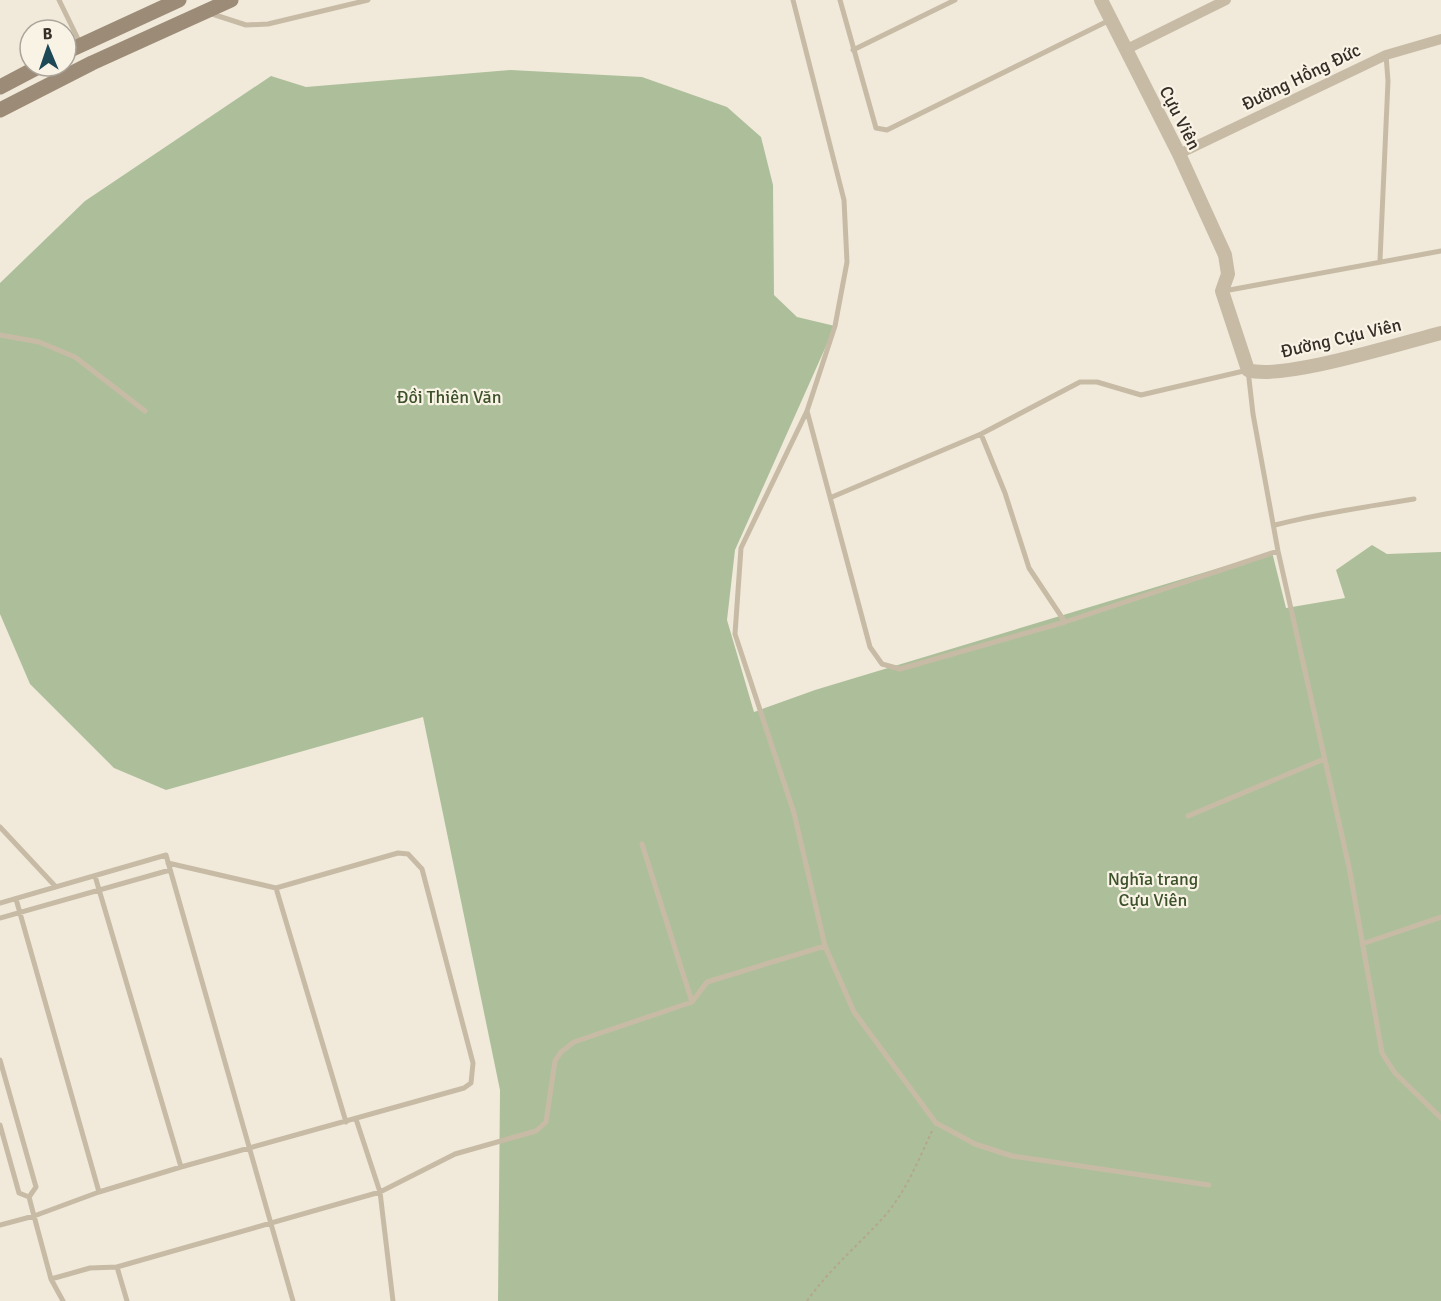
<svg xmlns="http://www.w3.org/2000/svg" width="1441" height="1301" viewBox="0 0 1441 1301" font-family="Signika,sans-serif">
	<rect width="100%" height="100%" fill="#f1eada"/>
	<path fill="#adbf9a" d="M511,70L642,77L727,107L761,137L773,185L774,295L797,317L835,326L735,550L727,620L754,712L815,690L1272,552L1286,608L1345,598L1336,570L1372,545L1387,554L1441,552V1301H498L500,1090L423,717L166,790L114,768L30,684L0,614V283L85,201L271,76L306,87Z"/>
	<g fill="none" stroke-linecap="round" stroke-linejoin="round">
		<path stroke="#b4a690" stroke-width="2" stroke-dasharray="3 3" stroke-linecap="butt" d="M807,1301C829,1270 856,1247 882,1219C905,1194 918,1161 932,1131"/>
		<path stroke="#c8bba6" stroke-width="5" d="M59,0L80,43
			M793,0L844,200L847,262L835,326L807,411L741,548L735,634L794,813L825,946L854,1012L936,1123L975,1144L1012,1156L1209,1185
			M840,0L876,128L887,130L1110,20
			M212,14L246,25L268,24L368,0
			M853,50L955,0
			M1380,260L1388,81L1386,55
			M1224,291L1441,251
			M0,335L39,342L75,357L145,411
			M807,411L870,647L882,664L900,669L1065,622L1278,551
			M981,434L1005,493L1029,568L1065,622
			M832,497L981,434L1080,382H1097L1141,395L1248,370L1253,414L1278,551L1349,867L1382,1053L1395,1073L1441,1118
			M1275,525C1321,513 1367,507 1414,499
			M1188,816L1324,759
			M0,827L56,887
			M642,844L692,1002
			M95,876L181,1167
			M276,888L346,1122
			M16,899L99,1192
			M0,903L166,855L293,1301
			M0,918L170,870
			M1362,944L1441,917
			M0,1060L36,1187L29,1197L34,1216L99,1192L181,1167L464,1088L471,1083L473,1063L422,869L408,854L398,853L276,888L168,863
			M356,1119L380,1192L393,1301
			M0,1125L19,1193L29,1197
			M0,1225L34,1216L51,1279L63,1301
			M117,1267L380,1192L455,1154L536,1131L546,1122L555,1061L561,1052L574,1042L692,1002L707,982L825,946
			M51,1279L90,1268L117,1267L127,1301"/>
		<path stroke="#c8bba6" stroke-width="10" d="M1125,50L1226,0
			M1179,154L1386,55L1441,39"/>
		<path stroke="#c8bba6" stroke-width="14" d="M1101,0L1179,154L1225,255L1228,274L1222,291L1248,370C1282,381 1401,343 1441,333"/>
		<path stroke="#9c8b77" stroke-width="15" d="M66,52L179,0
			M0,87L40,66
			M0,110L92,63L231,0"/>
	</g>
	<g text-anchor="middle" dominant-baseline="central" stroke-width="4.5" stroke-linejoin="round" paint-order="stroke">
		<g font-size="18" fill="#352d27" stroke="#f9f3e6">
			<text transform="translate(1301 77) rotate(-26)">Đường Hồng Đức</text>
			<text transform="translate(1180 118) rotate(63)">Cựu Viên</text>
			<text transform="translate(1341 338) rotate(-13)">Đường Cựu Viên</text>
		</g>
		<g font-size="18" fill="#3d522b" stroke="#f9f3e6">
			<text x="449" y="397">Đồi Thiên Văn</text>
			<text x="1153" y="879">Nghĩa trang<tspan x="1153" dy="21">Cựu Viên</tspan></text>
		</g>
	</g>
	<g transform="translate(48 48) rotate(358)"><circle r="28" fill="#f9f3e6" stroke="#aba49a" stroke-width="1.5"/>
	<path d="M0-4.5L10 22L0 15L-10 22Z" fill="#1d4855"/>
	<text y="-9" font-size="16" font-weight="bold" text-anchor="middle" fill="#352d27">B</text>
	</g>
</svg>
